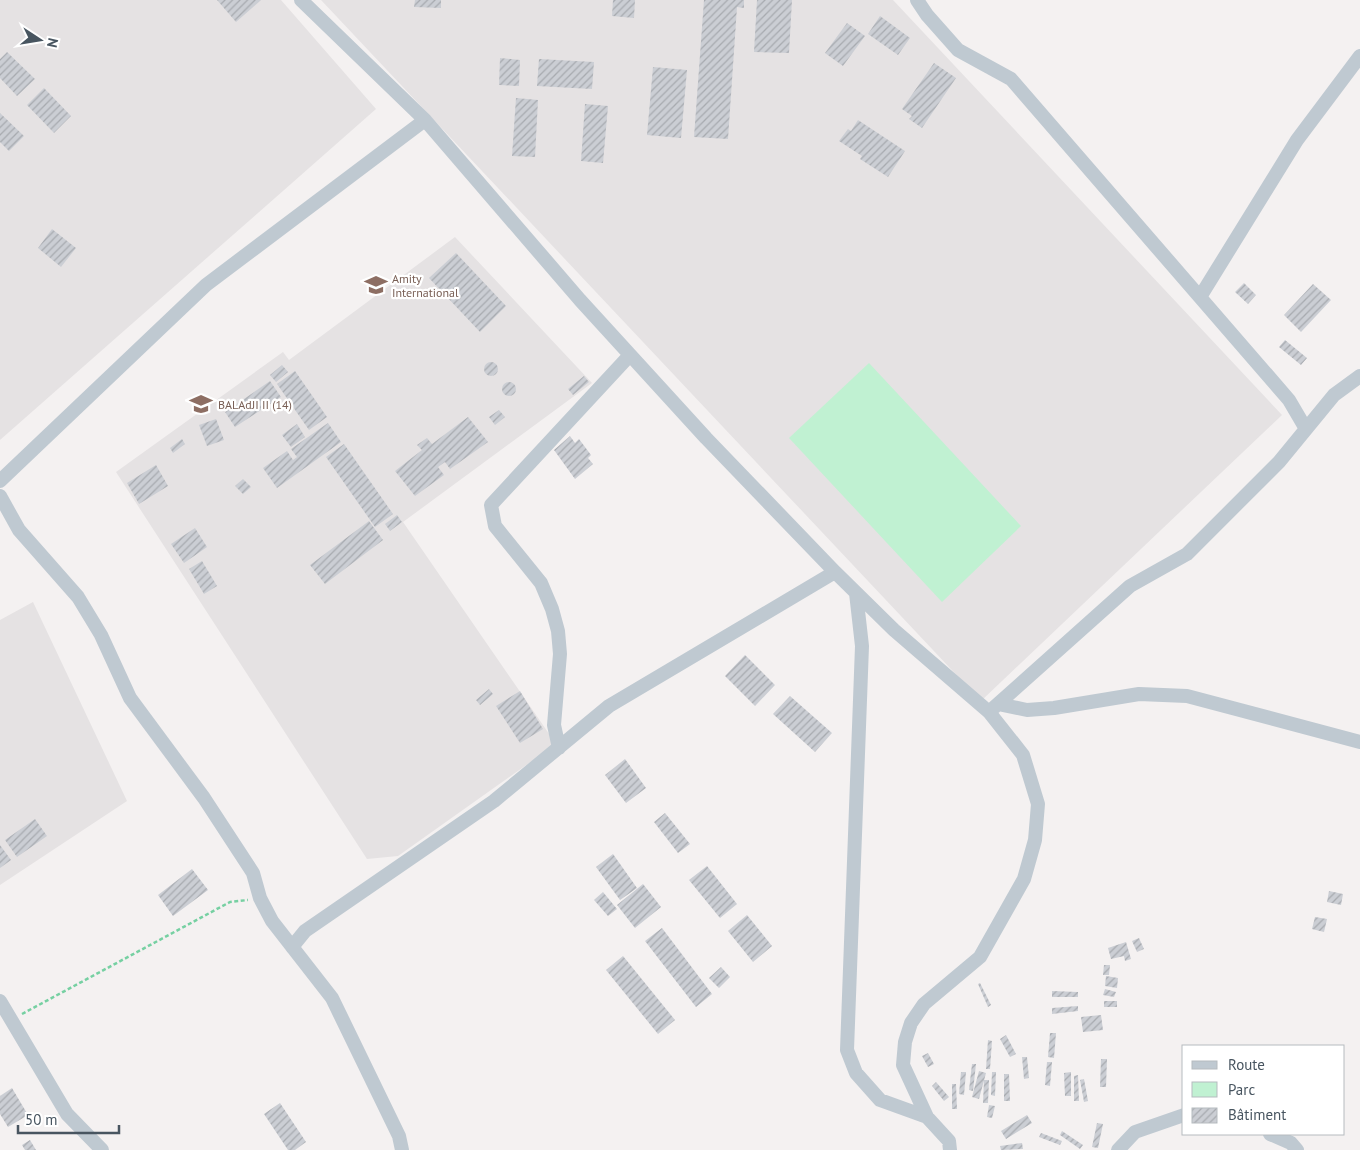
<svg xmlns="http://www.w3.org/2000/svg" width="1360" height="1150" viewBox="0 0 1360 1150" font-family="'PT Sans',sans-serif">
	<defs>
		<pattern id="building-hatch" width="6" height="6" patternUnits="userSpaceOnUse" patternTransform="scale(1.25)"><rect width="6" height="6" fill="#cbced4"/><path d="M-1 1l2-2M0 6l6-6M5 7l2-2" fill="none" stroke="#a7aaaf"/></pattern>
	</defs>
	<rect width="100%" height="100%" fill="#f4f1f1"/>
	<path fill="#e5e2e3" d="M0,0H281L376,109L0,440Z
		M321,0H893L1282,415L981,701Z
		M455,237L592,383L403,522L556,744L398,856L367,859L116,472L283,352L289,360Z
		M33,602L127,801L0,885V620Z"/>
	<path fill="#c0f1d2" d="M869,363L1021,526L942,602L789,438Z"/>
	<path fill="url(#building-hatch)" d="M217,0H261L236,22Z
		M415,0H441V8L414,7Z
		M613,0H635L634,18L612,16Z
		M704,0H744V8L737,7L728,139L694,137Z
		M757,0H792L789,53L754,52Z
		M880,16L910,38L898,55L868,34Z
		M847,23L865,36L843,66L825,53Z
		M7,52L35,79L17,96L0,78V59Z
		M500,58L520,60L519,86L499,85Z
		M539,59L594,62L592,89L537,86Z
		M934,63L956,78L922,128L909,119L912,116L902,109Z
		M653,67L687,70L681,138L647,135Z
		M44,88L71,116L54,133L27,105Z
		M516,98L538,100L535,157L512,156Z
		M585,104L608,106L603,163L581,161Z
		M0,113L24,136L9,151L0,142Z
		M858,120L905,151L888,177L860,159L862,156L839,141L848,129L851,131Z
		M52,229L76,248L61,267L38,248Z
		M456,253L506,306L480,332L429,278Z
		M1244,283L1256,295L1248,304L1235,292Z
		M1313,284L1331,300L1301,332L1284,315Z
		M1285,340L1307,358L1301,365L1279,347Z
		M484 369a7 7 0 1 1 14 0a7 7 0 1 1-14 0Z
		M282,365L288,372L276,382L270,375Z
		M295,371L327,417L309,430L277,384Z
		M584,376L589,382L573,395L568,389Z
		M270,381L281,397L235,427L225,412Z
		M502 389a7 7 0 1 1 14 0a7 7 0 1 1-14 0Z
		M499,410L505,417L495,425L489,417Z
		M468,417L488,442L450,469L445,462L438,467L444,475L415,496L395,471L422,450L417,445L427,438L432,444Z
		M216,419L224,440L207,446L199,425Z
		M328,423L341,442L277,488L263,468L287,451L293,460L297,457L291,449Z
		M297,424L305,437L291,447L282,435Z
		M570,436L575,443L579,439L591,455L588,458L593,464L575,479L554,450Z
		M182,439L185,444L173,453L170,448Z
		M344,444L393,514L375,527L326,457Z
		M156,465L168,486L139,504L127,483Z
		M243,479L251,487L243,494L235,486Z
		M397,515L402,522L390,531L385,524Z
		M369,521L383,540L325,584L310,565Z
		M195,528L207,547L184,563L171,544Z
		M202,561L217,586L204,594L189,569Z
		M745,655L775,685L755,706L725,676Z
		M489,689L493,694L480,705L476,700Z
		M520,691L543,729L520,743L496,706Z
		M790,696L832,733L815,752L773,714Z
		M625,759L646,788L626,803L605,775Z
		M665,813L690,844L678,853L654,822Z
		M35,819L47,836L17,857L5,840Z
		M0,845L11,860L0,868Z
		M613,854L637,888L620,900L596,867Z
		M707,866L737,904L720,918L689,880Z
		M192,869L208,890L173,916L158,895Z
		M643,884L661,907L635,928L617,905Z
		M1329,891L1343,894L1341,905L1327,902Z
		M603,892L617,909L608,916L594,900Z
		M747,915L772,946L753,962L728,931Z
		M1315,917L1327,919L1324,932L1312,929Z
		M662,928L712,994L696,1007L645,941Z
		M1139,938L1144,949L1137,952L1132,941Z
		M1126,942L1131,959L1125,961L1124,956L1111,959L1108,948Z
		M623,956L675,1020L658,1034L606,970Z
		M1104,965H1110L1109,975H1103Z
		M721,967L730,977L719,988L709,978Z
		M1106,976L1118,978L1117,988L1105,986Z
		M980,983L991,1005L988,1007L978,984Z
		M1105,989L1116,992L1114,997L1103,995Z
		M1052,991L1078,992V997H1052Z
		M1104,1001H1117V1007H1104Z
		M1078,1006V1011L1052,1014V1008Z
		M1101,1015L1103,1030L1083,1032L1081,1017Z
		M1050,1033H1056L1054,1058L1048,1057Z
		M1006,1035L1016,1054L1010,1057L1000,1039Z
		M988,1040L992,1041L990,1069H986Z
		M928,1053L934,1064L928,1067L922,1056Z
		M1022,1057H1027L1029,1078L1024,1079Z
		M1101,1059H1107L1106,1087H1100Z
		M1047,1062H1052L1050,1086L1045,1085Z
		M972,1064H976L973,1091L969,1090Z
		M979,1071L986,1073L979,1099L972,1097Z
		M961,1072H966L964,1095L959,1094Z
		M992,1072H996L995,1096L991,1095Z
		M1071,1072V1096H1065L1064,1073Z
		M1004,1074H1009L1010,1101H1004Z
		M1078,1075L1079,1101H1074V1076Z
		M1084,1079L1088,1101L1084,1102L1080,1080Z
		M984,1080H989L988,1103H983Z
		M936,1082L949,1097L944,1101L932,1086Z
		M952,1084H956L957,1109H952Z
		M12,1088L28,1115L8,1127L0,1114V1096Z
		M280,1103L306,1142L295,1150H288L264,1114Z
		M989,1105L995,1106L992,1118L987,1117Z
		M1027,1115L1032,1123L1006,1139L1001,1131Z
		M1097,1123L1103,1124L1098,1148L1092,1147Z
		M1062,1131L1083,1145L1080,1149L1060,1135Z
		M1041,1133L1062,1141L1060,1145L1039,1137Z
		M30,1140L36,1150H25L22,1145Z
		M1022,1143L1023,1149L1001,1150L1000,1146Z"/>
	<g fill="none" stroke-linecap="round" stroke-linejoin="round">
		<path stroke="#76d0a2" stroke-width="2.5" stroke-dasharray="4 2.5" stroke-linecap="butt" d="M22,1014L230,902L248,900"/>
		<path stroke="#bfc9d1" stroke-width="14" d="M301,0L425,120L580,300L706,438L835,572L894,630L989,712L1023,755L1038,804L1035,840L1024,879L980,957L924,1004L911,1023L905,1042L903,1065L927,1117L949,1141L950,1150
			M917,0L927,15L958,50L1011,79L1289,400L1306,429
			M1200,297L1297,140L1360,56
			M0,481L206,285L425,120
			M0,496L19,530L78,597L101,635L130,698L204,798L253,873L260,898L272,921L332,998L399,1136L402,1150
			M856,593L862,646L847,1050L856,1073L880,1100L927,1117
			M998,704L1027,710L1054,708L1139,694L1187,696L1360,742
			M989,712L1130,586L1187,554L1279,462L1334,395L1360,376
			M559,748L554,725L560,654L558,631L552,609L541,583L495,526L491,505L630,355
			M292,947L305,931L494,801L609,706L835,572
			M0,1001L67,1114L102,1150
			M1270,1134L1291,1143L1297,1150
			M1118,1150L1135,1132L1184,1115"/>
	</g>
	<defs>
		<symbol id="school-bare" viewBox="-9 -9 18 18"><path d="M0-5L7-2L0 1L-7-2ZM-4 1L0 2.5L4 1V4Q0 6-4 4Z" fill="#8d6e63" stroke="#fff" stroke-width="2.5" paint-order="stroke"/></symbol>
	</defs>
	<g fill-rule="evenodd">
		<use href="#school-bare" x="360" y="269" width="32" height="32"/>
		<use href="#school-bare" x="185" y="388" width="32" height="32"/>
	</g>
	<g text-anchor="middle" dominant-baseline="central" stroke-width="4.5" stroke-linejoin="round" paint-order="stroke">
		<g font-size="12" fill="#785e54" stroke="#fff" text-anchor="start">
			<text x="392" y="278">Amity<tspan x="392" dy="14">International</tspan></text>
			<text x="218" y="404">BALAdJI II (14)</text>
		</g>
	</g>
	<rect x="1182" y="1045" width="162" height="90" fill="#ffffff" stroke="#b6bbbf"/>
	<rect x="1192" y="1061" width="25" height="8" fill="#bfc9d1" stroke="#b6bbbf"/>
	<text x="1228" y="1070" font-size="15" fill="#485560">Route</text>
	<rect x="1192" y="1082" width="25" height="15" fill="#c0f1d2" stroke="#b6bbbf"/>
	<text x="1228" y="1095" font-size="15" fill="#485560">Parc</text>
	<rect x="1192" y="1108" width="25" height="15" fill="url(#building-hatch)" stroke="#b6bbbf"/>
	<text x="1228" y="1120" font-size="15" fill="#485560">Bâtiment</text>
	<g transform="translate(40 40) rotate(102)" stroke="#ffffff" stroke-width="4" paint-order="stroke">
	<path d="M0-4L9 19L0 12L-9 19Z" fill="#485560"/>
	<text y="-8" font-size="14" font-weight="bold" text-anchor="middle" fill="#485560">N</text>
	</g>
	<path d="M18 1125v8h101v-8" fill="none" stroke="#485560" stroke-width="2.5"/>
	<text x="25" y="1125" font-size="15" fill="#485560" stroke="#ffffff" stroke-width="4" paint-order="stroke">50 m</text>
</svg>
